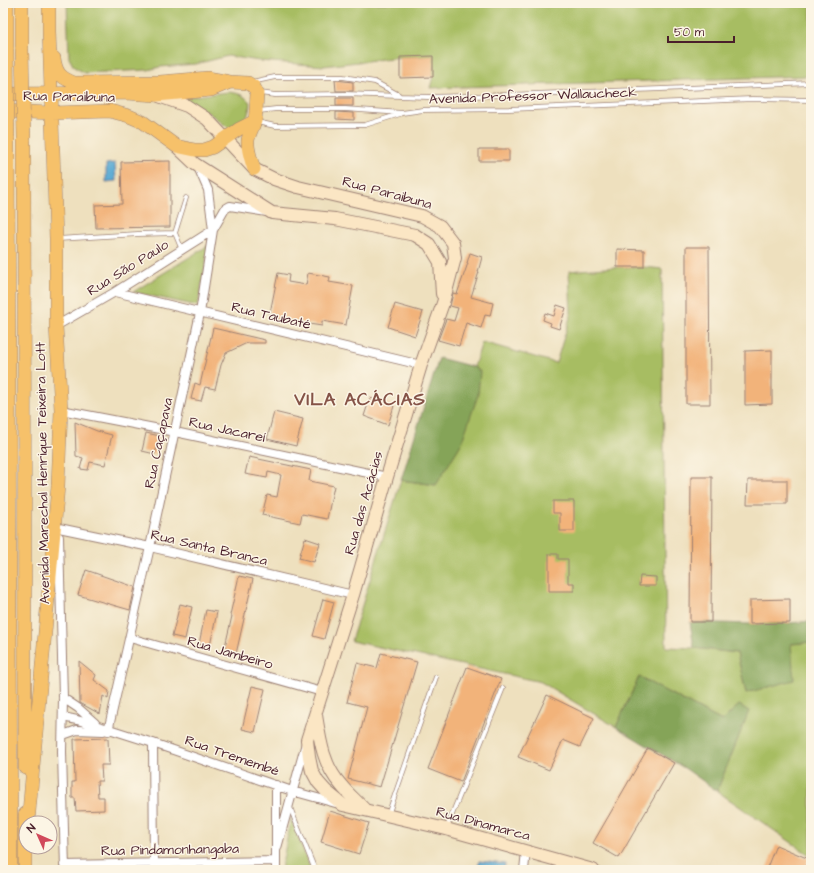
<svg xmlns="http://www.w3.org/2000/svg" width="814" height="873" viewBox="0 0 814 873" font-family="'Architects Daughter',sans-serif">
	<rect width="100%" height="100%" fill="#fcf5e5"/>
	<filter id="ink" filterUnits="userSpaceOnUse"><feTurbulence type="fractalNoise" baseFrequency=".025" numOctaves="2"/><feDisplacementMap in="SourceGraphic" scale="8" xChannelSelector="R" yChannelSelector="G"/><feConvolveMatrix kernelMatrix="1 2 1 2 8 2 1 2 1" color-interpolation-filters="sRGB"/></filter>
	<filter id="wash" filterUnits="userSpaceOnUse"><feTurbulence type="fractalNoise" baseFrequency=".012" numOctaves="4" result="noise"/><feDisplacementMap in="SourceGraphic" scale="16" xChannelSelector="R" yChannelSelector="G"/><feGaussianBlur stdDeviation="0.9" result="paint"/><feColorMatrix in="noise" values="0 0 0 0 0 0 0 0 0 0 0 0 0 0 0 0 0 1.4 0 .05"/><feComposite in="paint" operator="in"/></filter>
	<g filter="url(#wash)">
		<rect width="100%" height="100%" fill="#eee0be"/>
		<path fill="#a7bd62" stroke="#786e46" d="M67,3H811V75L809,76L430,88L433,77V56L400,57L324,66L259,61L228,56L196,64L160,67L148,70L85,73L74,67L69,58Z
			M228,92C239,93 245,95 251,104L247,117L230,129L209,113L178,98Z
			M209,245L198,306L133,292Z
			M617,267H644L662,269L666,647L694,648L737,653L746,693L791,644L811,642V856L717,791L748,711L739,705L722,721L639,677L616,727L541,682L351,641L401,480L436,485L480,371L474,367L482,342L556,363L571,314L569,271Z
			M291,818L311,870H281Z"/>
		<path fill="#85a458" stroke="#686242" d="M439,358L474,367L480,371L478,395L461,444L436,485L401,480Z
			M811,621V642L791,644L794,680L746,693L737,653L694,648L690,622L750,624L790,623Z
			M639,677L722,721L739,705L749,711L717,791L686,769L616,727Z"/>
		<path fill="#59a9d3" stroke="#52647f" d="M115,163L116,181L106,182V164Z
			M479,861L505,864L504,870H478Z"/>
		<g id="blocks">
			<path fill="#f2b37a" d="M433,56V77L400,78V57Z
				M335,80L353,82V91H336Z
				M336,98H353V106H336Z
				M336,112L354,113V120L336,119Z
				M479,149H509V161H479Z
				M170,161V227L96,228L95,205L122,204L121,162Z
				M686,247H709L710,404H686Z
				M617,249L644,250V267H617Z
				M470,253L482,257L478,272H479L471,297L493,303L490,316L485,315L481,328L466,323L459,346L438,340L446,319L454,321L458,308L450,306L453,293L457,294L468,263H467Z
				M278,273L289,275L288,282L306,285L308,273L330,277L329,282L353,286L346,325L322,321V326L269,318Z
				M395,304L423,312L415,336L388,327Z
				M557,305L566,308L559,329L550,326L551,323L543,320L545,313L554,316Z
				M213,328L265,340V343H247L226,353L221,365L215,389L205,387L201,401L191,399L195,383L200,385Z
				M772,350V404L745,405V351Z
				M370,398L394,406L388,425L364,416Z
				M274,412L303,419L296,446L267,439Z
				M75,422L97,431L112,435L105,465L90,462L88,470L80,469L83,458L76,456Z
				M146,433L160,436L155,454L142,451Z
				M249,457L311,470L309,481L334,486L327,519L302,514L300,523L262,515L267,495L277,497L281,475L268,472L267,478L245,474Z
				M691,477H712L711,622H690Z
				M748,480H787V504H747Z
				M553,501H574V531H560V513H553Z
				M305,538L320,543L314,562L299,558Z
				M549,554H558V559H568V583H574V591H549Z
				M86,570L135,587L130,610L78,595Z
				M239,576L253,579L236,654L224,651L232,616L230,615Z
				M640,576L656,577V586H639Z
				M323,599L334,602L324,639L313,636Z
				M790,599V623L750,624V600Z
				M180,604L192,607L185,639L172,636Z
				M206,610L217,612L210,646L199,644Z
				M381,653L417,662L380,787L348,779L367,707L347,702L357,663L377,668Z
				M79,661L96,675L94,680L109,691L108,699L103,696L100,714L80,703Z
				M467,667L501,679L461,782L428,769Z
				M252,686L265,689L255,732L242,729Z
				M547,695L594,718L580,747L563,740L549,770L518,757Z
				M108,738L109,765H101L102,781H97L98,797H104V810L76,811L75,798H72V782H75L74,739Z
				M648,748L674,763L619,858L593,843Z
				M330,811L369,823L359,854L321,842Z
				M776,845L809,859L804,870H766Z"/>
		</g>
	</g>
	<g filter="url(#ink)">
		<use href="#blocks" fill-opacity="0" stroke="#9c8074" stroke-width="1"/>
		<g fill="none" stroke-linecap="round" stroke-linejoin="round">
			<defs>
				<path id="service" d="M252,82L275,77H343L375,82L399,95
					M260,93L275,95L345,94L428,97L509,95L811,83
					M259,111L276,109H345L402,113L423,110L509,109L752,99L811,100
					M257,122L275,126L365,125L400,114
					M58,239L138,234L175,233
					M182,250L175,233L186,198
					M289,805L315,870
					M388,815L436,677
					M447,827L503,688"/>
				<path id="minor" d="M115,292L421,365
					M56,326L115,292L213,230L225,209L230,206L267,212
					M61,410L175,432L387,477
					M59,528L150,547L353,595
					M59,537L63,698L62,752L65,870
					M130,638L322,692
					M63,698L78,708L95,723
					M63,717L77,720L109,729L153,743L292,791L339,804
					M108,731L150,547L200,313L213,230L208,190L198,167
					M63,735L77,730L103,731
					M153,743L154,863
					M276,785V870
					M277,848L306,743
					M64,865L276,861
					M524,870L526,851"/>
				<path id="secondary" d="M156,95L187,106L207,119L254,169L274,179L298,187L422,216L440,226L453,243L455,258L443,303L421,365L387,477L353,595L307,740L309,757L312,771L318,782L326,791L343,805L446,829L593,870
					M176,146L195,164L272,213L335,219L415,235L429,244L440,262L442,294
					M316,715C320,740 323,765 341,785C348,794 357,801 365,810"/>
				<path id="primary" d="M22,49V3
					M54,58C56,73 60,77 74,83L160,82L208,78L230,82
					M3,94L126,93L156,95L211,90L230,82L248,83L254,87L257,93L256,111L255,121L239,129L213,147L204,150H195L176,146L143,122L129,116L110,111L52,113L3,111
					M24,139L25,768
					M254,169C251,159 247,150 248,140C249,134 253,127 255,121
					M25,814V870
					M28,823L58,486L61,410L56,326V239L49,31V3"/>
				<path id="motorway" d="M6,3V49
					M7,137L10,870"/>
			</defs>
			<use href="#service" stroke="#9c8074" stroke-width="5.5"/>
			<use href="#minor" stroke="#9c8074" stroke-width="10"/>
			<use href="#secondary" stroke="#9c8074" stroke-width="14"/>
			<use href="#primary" stroke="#9c8074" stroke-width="14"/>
			<use href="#motorway" stroke="#9c8074" stroke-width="16"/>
			<use href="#service" stroke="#fff" stroke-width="4"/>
			<use href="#minor" stroke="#fff" stroke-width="8"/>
			<use href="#secondary" stroke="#fbe6c4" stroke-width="12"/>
			<use href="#primary" stroke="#f6c16b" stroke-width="13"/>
			<use href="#motorway" stroke="#f6c16b" stroke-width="15"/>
			<defs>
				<path id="primary-bridge" d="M22,49L24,139"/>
				<path id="motorway-bridge" d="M6,49L7,137"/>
			</defs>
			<use href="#primary-bridge" stroke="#9c8074" stroke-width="14" stroke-linecap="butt"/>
			<use href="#motorway-bridge" stroke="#9c8074" stroke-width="16" stroke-linecap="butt"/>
			<use href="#primary-bridge" stroke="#f6c16b" stroke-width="13"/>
			<use href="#motorway-bridge" stroke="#f6c16b" stroke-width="15"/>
		</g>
	</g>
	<g text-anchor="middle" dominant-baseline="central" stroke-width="3" stroke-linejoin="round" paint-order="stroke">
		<g font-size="14" fill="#4a1f2b" stroke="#fcf5e5">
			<text transform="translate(533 96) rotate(-2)">Avenida Professor Wallaucheck</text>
			<text transform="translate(69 97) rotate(1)">Rua Paraibuna</text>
			<text transform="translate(387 193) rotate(15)">Rua Paraibuna</text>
			<text transform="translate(128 268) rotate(-32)">Rua São Paulo</text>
			<text transform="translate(271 316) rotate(13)">Rua Taubaté</text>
			<text transform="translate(227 430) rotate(12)">Rua Jacareí</text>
			<text transform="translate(159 443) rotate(-78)">Rua Caçapava</text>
			<text transform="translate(43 473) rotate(-91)">Avenida Marechal Henrique Teixeira Lott</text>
			<text transform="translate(364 503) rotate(-74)">Rua das Acácias</text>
			<text transform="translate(209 548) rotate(13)">Rua Santa Branca</text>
			<text transform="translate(230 653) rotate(16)">Rua Jambeiro</text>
			<text transform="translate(232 756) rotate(19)">Rua Tremembé</text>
			<text transform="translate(483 824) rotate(15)">Rua Dinamarca</text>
			<text transform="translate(170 850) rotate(-1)">Rua Pindamonhangaba</text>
		</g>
		<g font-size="18" font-weight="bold" letter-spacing="1" fill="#855347" stroke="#fcf5e5">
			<text x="360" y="399">VILA ACÁCIAS</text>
		</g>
	</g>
	<rect width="814" height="873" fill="none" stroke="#fcf5e5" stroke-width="16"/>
	<g transform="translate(38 835) rotate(315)"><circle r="19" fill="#fcf5e5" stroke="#b59f9b"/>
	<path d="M0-3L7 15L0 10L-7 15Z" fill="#d1495b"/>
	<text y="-6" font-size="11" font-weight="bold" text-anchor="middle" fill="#4a1f2b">N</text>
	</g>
	<path d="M668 36v6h66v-6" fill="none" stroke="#4a1f2b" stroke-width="2"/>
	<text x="674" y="36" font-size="12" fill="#4a1f2b" stroke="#fcf5e5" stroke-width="3" paint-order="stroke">50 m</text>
</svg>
